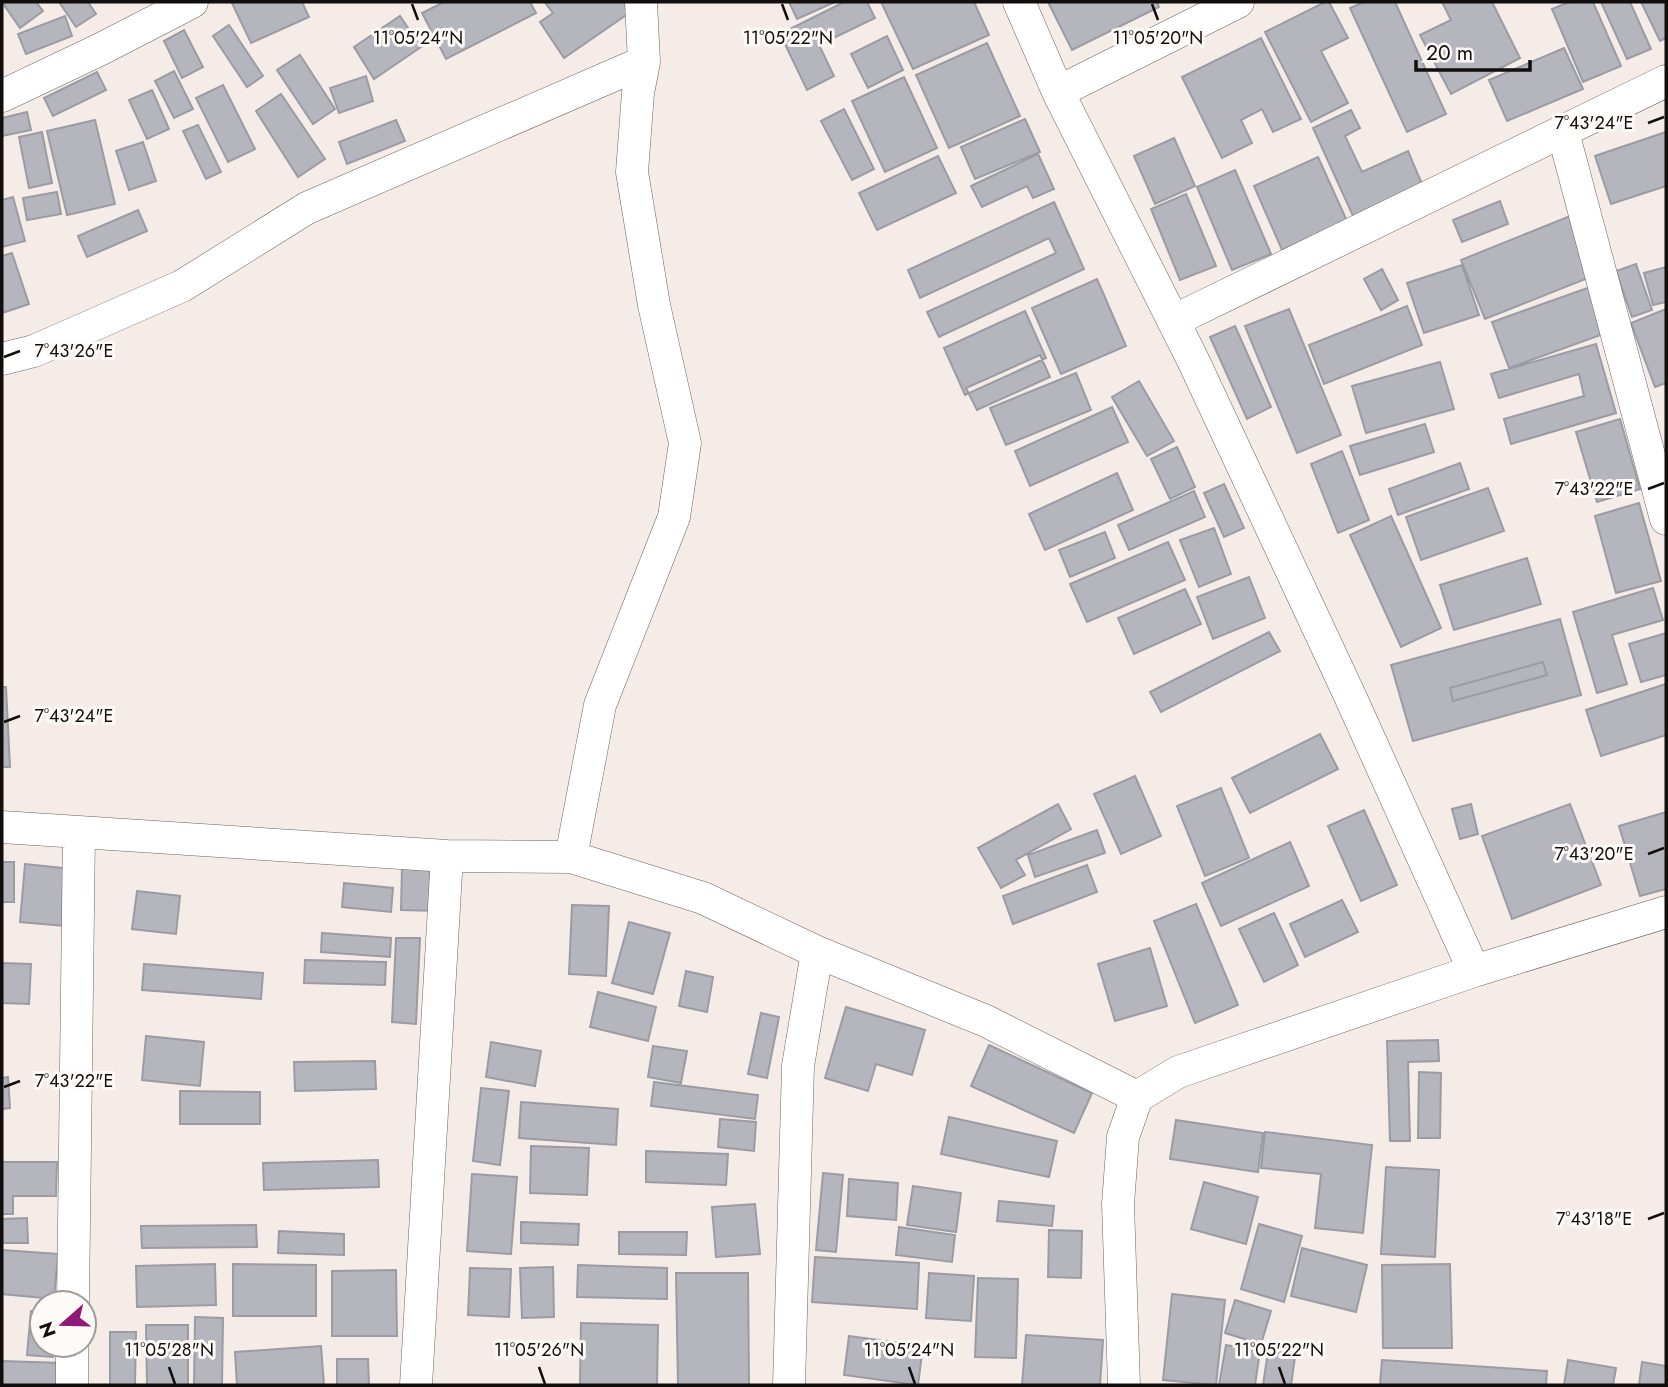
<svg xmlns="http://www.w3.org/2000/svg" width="1668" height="1387" viewBox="0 0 1668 1387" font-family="Jost,sans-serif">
	<rect width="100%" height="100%" fill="#f5ece7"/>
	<path fill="#b5b5be" stroke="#9b9ba4" stroke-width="2" fill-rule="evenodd" d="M2,2H36L43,11L20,28Z
		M59,2H88L96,14L76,27Z
		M235,2H302L309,17L251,43L232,3Z
		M444,2H530L536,13L446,59L422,13Z
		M550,2H626L632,11L564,58L540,22L553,13L546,4Z
		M789,2H835L797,19Z
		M844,2H867L875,18L819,45L834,76L807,90L780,34Z
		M881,2H974L989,35L913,69Z
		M1048,2H1157L1159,7L1072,50Z
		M1325,2H1329L1348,38L1321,51L1348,103L1311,122L1265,32Z
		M1364,2H1395L1446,114L1407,132L1350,8Z
		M1442,2H1492L1520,58L1451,94L1420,35L1451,20Z
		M1569,2H1593L1621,66L1583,82L1552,9Z
		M1601,2H1630L1651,49L1627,59Z
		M1641,2H1666V38L1660,41Z
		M65,16L72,36L26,54L18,34Z
		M400,16L421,47L374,79L354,47Z
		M229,25L263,76L247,87L213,36Z
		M184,30L203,67L182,78L164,41Z
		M887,36L903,70L868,88L851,54Z
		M1261,38L1301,119L1273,132L1262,109L1241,120L1252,143L1222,158L1182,77Z
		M987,43L1020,116L949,148L916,75Z
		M1564,48L1583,89L1507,121L1489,80Z
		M300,55L335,109L313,124L277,70Z
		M174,71L193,109L174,118L155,81Z
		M97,72L106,90L53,116L44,98Z
		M366,76L373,101L339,113L330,88Z
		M904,77L937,148L885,172L852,101Z
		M223,85L255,149L228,162L196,98Z
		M152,90L169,129L147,139L129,100Z
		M281,94L325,159L298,177L256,111Z
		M844,109L874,169L852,180L821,121Z
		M1351,110L1360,128L1345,136L1362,172L1408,151L1422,184L1353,216L1313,128Z
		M27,112L31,130L2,136V118Z
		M1025,119L1040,152L975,179L961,147Z
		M95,120L115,204L67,215L47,131Z
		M396,120L405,141L347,164L339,142Z
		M198,125L221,172L206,179L183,131Z
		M42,132L52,183L29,188L19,137Z
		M1666,132V186L1611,204L1595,156Z
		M1174,138L1195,186L1155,204L1134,156Z
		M143,142L156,181L129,190L116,151Z
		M1038,154L1054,189L1033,198L1027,186L982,207L971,186Z
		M938,156L956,193L877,230L859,193Z
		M1318,157L1347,221L1282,250L1254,186Z
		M1235,170L1271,254L1232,270L1197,187Z
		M57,192L61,214L27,220L23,198Z
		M1186,194L1216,266L1180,280L1151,209Z
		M13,197L25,241L2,247V200Z
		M1500,201L1508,224L1462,242L1453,220Z
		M1054,202L1084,269L939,337L927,312L1056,253L1049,238L920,298L908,270Z
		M138,210L147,231L87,257L78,236Z
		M1570,216L1593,276L1485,319L1461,260Z
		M12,253L29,304L2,313V256Z
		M1636,264L1652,310L1632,317L1616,271Z
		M1462,265L1479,315L1424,333L1407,283Z
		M1666,267V302L1653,305L1644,273Z
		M1382,269L1398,300L1381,310L1364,279Z
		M1097,279L1126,346L1061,374L1032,308Z
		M1593,286L1609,332L1509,368L1492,322Z
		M1407,306L1422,345L1324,384L1309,345Z
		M1289,309L1341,435L1297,453L1245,326Z
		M1666,309V383L1655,387L1631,323Z
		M1025,311L1046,358L965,395L944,348Z
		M1235,326L1271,407L1247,419L1210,337Z
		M1596,344L1616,413L1511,444L1504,419L1584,396L1579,374L1499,398L1491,374Z
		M1040,355L1050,377L977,410L966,388Z
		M1440,362L1454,409L1366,433L1352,386Z
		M1076,373L1091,410L1006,445L990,408Z
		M1139,381L1174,441L1147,456L1112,397Z
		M1112,407L1128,442L1030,486L1015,451Z
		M1620,419L1640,489L1597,502L1576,432Z
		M1425,424L1434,452L1360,475L1350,446Z
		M1177,447L1195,487L1170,499L1151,459Z
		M1342,451L1369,520L1338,533L1311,464Z
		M1460,463L1469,489L1398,515L1389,489Z
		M1117,473L1133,510L1045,550L1029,514Z
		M1224,484L1244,528L1224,537L1204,493Z
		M1488,488L1504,531L1421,560L1406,517Z
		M1194,491L1205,517L1129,550L1118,525Z
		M1639,503L1661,581L1616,593L1595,516Z
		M1391,516L1441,628L1401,647L1350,535Z
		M1214,528L1231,574L1199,587L1180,540Z
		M1105,532L1115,558L1070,577L1059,550Z
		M1168,542L1185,580L1087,622L1070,584Z
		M1527,558L1541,604L1454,630L1440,585Z
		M1249,577L1265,618L1213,639L1197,597Z
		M1653,588L1663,620L1612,635L1627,684L1597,693L1573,612Z
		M1185,589L1201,624L1134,654L1118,618Z
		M1560,619L1581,695L1413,741L1391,665ZM1543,662L1547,675L1453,701L1450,688Z
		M1269,632L1280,651L1161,712L1150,692Z
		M1666,633V675L1641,682L1629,644Z
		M1543,662L1547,675L1453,701L1450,688Z
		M1666,684V735L1601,756L1586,710Z
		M2,687H6L10,767H2Z
		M1320,734L1338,769L1250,813L1232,778Z
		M1135,776L1161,836L1121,854L1094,794Z
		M1221,788L1249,858L1205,876L1177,806Z
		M1058,804L1071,829L1016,860L1025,875L1001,888L978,848Z
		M1471,804L1478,834L1460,839L1452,809Z
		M1570,804L1601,885L1512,919L1482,836Z
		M1364,810L1397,885L1361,901L1328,826Z
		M1666,812V889L1640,896L1619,826Z
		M1097,830L1105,853L1035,877L1028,855Z
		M1290,842L1309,886L1221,926L1202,883Z
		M2,862H14V902H2Z
		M25,864L71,869L65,926L20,922Z
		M1087,865L1097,892L1013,924L1003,896Z
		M402,867L437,868L436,911L401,910Z
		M344,883L393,888L391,912L342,907Z
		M137,891L180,896L176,934L132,929Z
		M1342,900L1358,932L1305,957L1290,924Z
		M1196,904L1238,1005L1195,1023L1154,921Z
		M572,905L609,906L606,976L569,974Z
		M1274,913L1298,965L1264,982L1239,929Z
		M629,922L670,933L653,994L612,983Z
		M322,933L391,938L390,957L321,952Z
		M396,938H420L416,1024L392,1022Z
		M1150,948L1167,1006L1115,1021L1098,964Z
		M305,960L386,962L385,985L304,983Z
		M2,963L31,964L29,1004L2,1003Z
		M144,964L263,973L261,999L142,990Z
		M686,971L713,977L707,1012L679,1006Z
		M598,992L656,1007L648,1041L590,1027Z
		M846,1007L925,1030L912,1075L876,1064L868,1091L825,1078Z
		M761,1013L779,1017L767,1078L748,1074Z
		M146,1036L204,1042L200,1086L142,1080Z
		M1438,1040L1439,1061L1408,1062L1410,1141H1390L1387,1041Z
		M491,1042L541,1051L535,1086L486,1077Z
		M989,1045L1092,1093L1074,1133L971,1086Z
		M653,1046L687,1051L681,1083L648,1077Z
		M375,1061L376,1089L295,1091L294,1062Z
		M1419,1072L1441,1073L1440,1138H1418Z
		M8,1077L10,1108L2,1109V1078Z
		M654,1082L758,1095L755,1119L651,1106Z
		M481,1088L509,1091L500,1165L473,1161Z
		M180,1091L260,1092V1124H180Z
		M521,1102L618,1109L616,1145L519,1138Z
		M949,1117L1057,1141L1049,1177L941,1154Z
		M720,1119L756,1122L754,1151L718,1147Z
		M1176,1120L1263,1133L1258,1172L1170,1159Z
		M1265,1132L1372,1145L1363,1233L1315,1228L1321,1174L1261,1168Z
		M531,1146L589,1148L587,1195L530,1193Z
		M646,1151L728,1154L726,1185L646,1182Z
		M378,1160L379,1187L264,1190L263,1163Z
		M2,1162H57L56,1196H13V1214H2Z
		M1386,1167L1439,1170L1435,1257L1381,1254Z
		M823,1173L843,1175L836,1252L816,1250Z
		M472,1174L517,1177L511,1254L467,1251Z
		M849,1179L898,1183L896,1220L847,1216Z
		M1204,1182L1258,1197L1246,1244L1191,1229Z
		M913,1186L961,1193L956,1232L907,1225Z
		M999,1201L1054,1206L1052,1226L997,1221Z
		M755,1204L760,1254L716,1257L712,1207Z
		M27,1218L28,1243H2V1219Z
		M521,1222L579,1224L578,1245L521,1243Z
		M1259,1224L1302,1236L1284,1302L1241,1289Z
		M256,1225L257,1247L142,1248L141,1226Z
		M899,1227L955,1235L952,1262L896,1255Z
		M1049,1230L1082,1231L1081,1278L1048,1277Z
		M279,1231L344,1234V1255L278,1253Z
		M619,1232H687L686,1255L619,1254Z
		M1302,1248L1367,1265L1356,1312L1291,1296Z
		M2,1250L58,1254L54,1299L2,1294Z
		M815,1257L919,1263L917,1309L812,1302Z
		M215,1264L216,1305L137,1307L136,1266Z
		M233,1264L316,1265V1316H233Z
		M1450,1264L1452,1348H1383L1382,1265Z
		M578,1265L667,1268V1299L577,1297Z
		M553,1267L554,1317L522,1318L520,1268Z
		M470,1268L511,1269L509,1317L468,1315Z
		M396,1270L397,1336H332V1271Z
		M676,1273H748L749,1385H678Z
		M929,1273L974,1276L971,1321L926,1318Z
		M978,1278L1018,1279L1016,1358L975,1357Z
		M1172,1294L1225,1300L1216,1385L1163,1380Z
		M1235,1300L1271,1311L1261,1344L1225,1333Z
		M31,1311H42V1345H54L53,1357L27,1355Z
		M195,1317L223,1318L222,1385H194Z
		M581,1323L658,1325L657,1385H580Z
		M146,1325H188V1385H147Z
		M110,1332H136L135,1385H110Z
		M1026,1335L1103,1340L1100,1385H1022Z
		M849,1336L923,1346L918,1385L844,1375Z
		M1226,1345L1260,1351L1255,1385H1219Z
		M1269,1345L1296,1350L1291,1385H1263Z
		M321,1346L324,1385H237L235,1352Z
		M337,1359H368L369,1385H337Z
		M1382,1360L1547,1371L1546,1385H1380Z
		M1568,1360L1616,1368L1613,1385H1564Z
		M2,1361L63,1363L62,1385H2Z
		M1642,1362L1666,1366V1385H1639Z"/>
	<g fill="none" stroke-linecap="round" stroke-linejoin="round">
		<defs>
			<path id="minor" d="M1019,2L1058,92L1193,360L1350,696L1474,971
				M1058,92L1238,2
				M2,96L101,49L192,2
				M1563,132L1666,519
				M1173,321L1666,81
				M2,359L34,351L182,286L307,208L644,62
				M2,827L447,856L571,857L703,898L817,952L986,1021L1137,1097
				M571,857L600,705L674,517L685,443L654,305L632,172L638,93L644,62L641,2
				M73,1303L79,832
				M72,1385V1345
				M416,1385L447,856
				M789,1385L798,1066L817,952
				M1124,1385L1118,1204L1123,1137L1137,1097L1178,1072L1474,971L1666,912"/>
		</defs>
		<use href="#minor" stroke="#6c6460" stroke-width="33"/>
		<use href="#minor" stroke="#fff" stroke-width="32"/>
	</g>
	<path fill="none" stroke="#110e0d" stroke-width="2.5" d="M412,4L418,20M782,4L788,20M1152,4L1158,20M1648,123L1664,117M4,357L20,351M1648,489L1664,483M4,722L20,716M1648,854L1664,848M4,1087L20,1081M1648,1219L1664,1213M169,1367L175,1384M539,1367L545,1384M909,1367L915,1384M1279,1367L1285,1384"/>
	<g font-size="18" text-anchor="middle" fill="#110e0d" stroke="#fefaf8" stroke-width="6" stroke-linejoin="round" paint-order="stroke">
		<text x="418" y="44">11°05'24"N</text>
		<text x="788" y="44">11°05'22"N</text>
		<text x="1158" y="44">11°05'20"N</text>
		<text x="1594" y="129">7°43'24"E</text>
		<text x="74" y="357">7°43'26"E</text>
		<text x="1594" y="495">7°43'22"E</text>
		<text x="74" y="722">7°43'24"E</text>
		<text x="1594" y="860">7°43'20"E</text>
		<text x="74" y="1087">7°43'22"E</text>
		<text x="1594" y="1225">7°43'18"E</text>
		<text x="169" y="1356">11°05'28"N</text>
		<text x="539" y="1356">11°05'26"N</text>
		<text x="909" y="1356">11°05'24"N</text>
		<text x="1279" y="1356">11°05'22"N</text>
	</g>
	<rect width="1668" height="1387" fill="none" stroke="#110e0d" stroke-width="7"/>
	<g transform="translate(63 1324) rotate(250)"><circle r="33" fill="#fefaf8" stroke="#9f9c9a" stroke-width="2"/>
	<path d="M0-5L12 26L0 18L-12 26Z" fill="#901978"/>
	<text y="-10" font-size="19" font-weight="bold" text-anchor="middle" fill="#110e0d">N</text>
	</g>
	<path d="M1416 60v10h114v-10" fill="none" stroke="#110e0d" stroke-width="3.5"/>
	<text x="1426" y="60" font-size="21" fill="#110e0d" stroke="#fefaf8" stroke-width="5" paint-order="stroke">20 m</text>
</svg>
